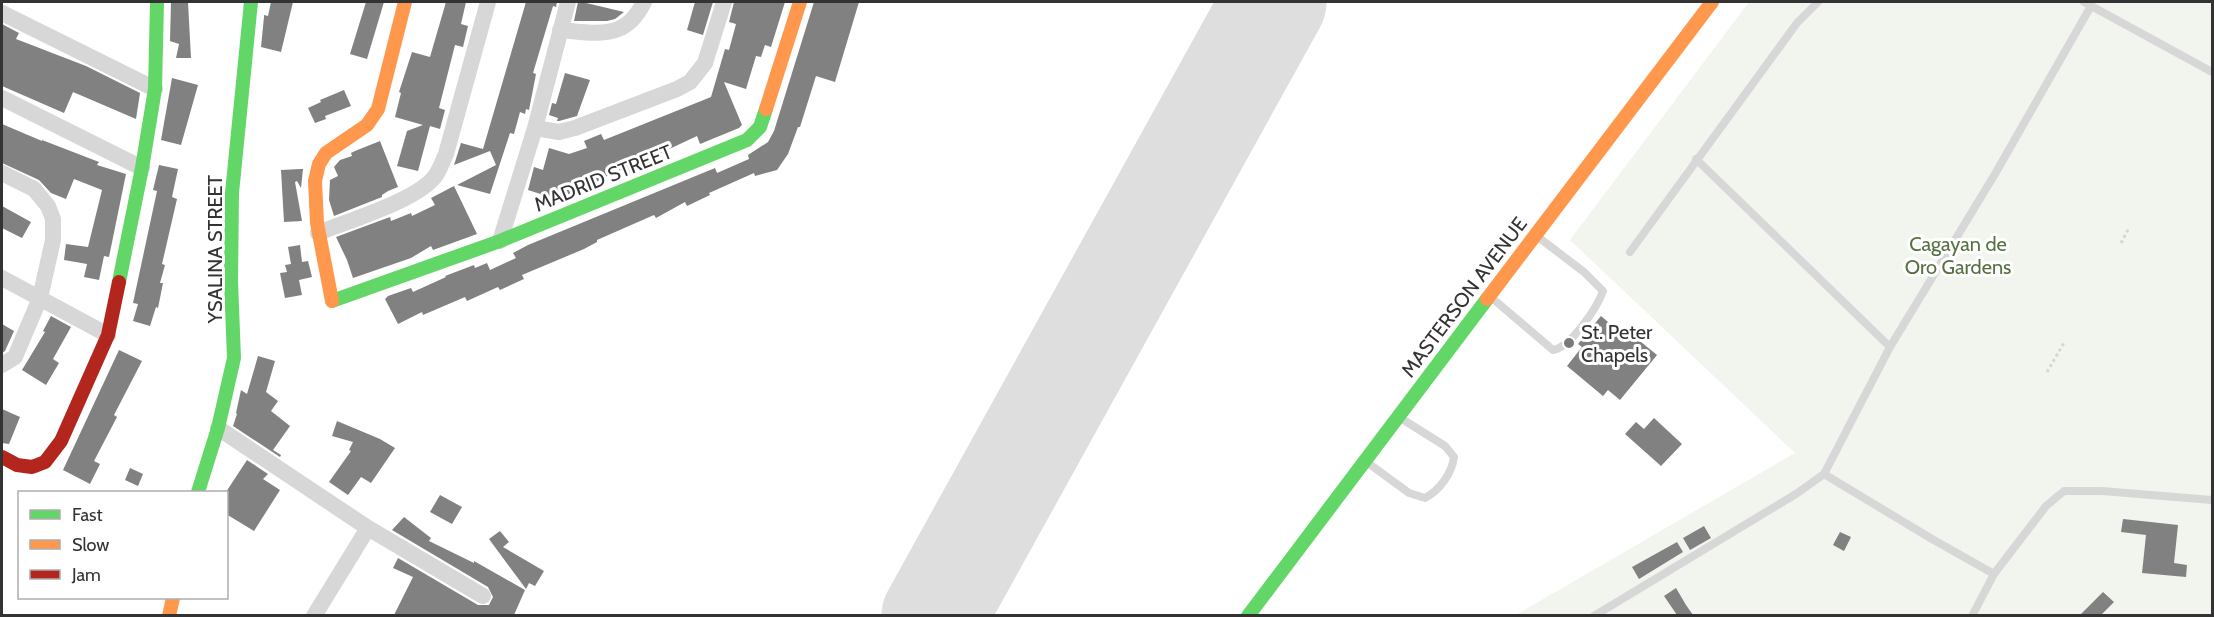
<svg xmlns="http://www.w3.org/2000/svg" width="2214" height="617" viewBox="0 0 2214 617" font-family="Cabin,sans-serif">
	<rect width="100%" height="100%" fill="#fff"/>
	<path fill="#f1f5ed" d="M1749,2H2212V615L1514,616L1795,453L1570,240Z"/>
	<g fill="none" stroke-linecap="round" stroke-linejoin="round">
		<path stroke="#dedede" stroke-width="105" d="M934,616L1274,2"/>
	</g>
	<path fill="#818181" d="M171,2H188L191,58H176L179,44L170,41Z
		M271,2H293L281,52L261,47L264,17V15L268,16Z
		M366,2H384L367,59L350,54Z
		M446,2H466L461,24L468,26L463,47L455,45L439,108L445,110L440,129L430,126L418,171L397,166L407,131L423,125L395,117L401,93L399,92L412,52L430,57Z
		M526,2H557L556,7L553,6L533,73L536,74L529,110L526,109L525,114L520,112L514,134L510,133L490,194L457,185L496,165L490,151L454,165L461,143L483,149Z
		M578,2H582L624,12L615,19L607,21H574Z
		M695,2H713L703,35L687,30Z
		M734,2H785L771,47L765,45L761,57L756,56L746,89L724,82L742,125L739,128L700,144L697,136L631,167L633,171L619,177L617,171L592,184L594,187L553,204L550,197L528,190L534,167L543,170L549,148L569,154L587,148L584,141L601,134L604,140L711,97L725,49L729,50L736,24L729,22Z
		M814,2H859L835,82L816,76L800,127H798L788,154L777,170L755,176L754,173L709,193L710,195L687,206L685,202L656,218L654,215L597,240V242L584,249L522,275L524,279L500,290L498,287L467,301L465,297L423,315L422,312L398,324L385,299L388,296L411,288L413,292L446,277L445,276L474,265L475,268L487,263L490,270L516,258L513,253L528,245L715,168L717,173L749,159L748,155L768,142L774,131Z
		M2,24L19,33L16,39L86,66L140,93L136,119L73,92L64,113L2,86Z
		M565,73L590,80L577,116L559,121H557L558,118L549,115L552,103L556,104Z
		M172,78L198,85L181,145L161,140Z
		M344,90L351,106L325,116L326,119L315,123L308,108L321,102L320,100Z
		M2,124L42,141V140L99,162L97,165L126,174L109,257L104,256L99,280L84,277L87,264L64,260L66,244L88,247L102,190L74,179L66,199L51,193L39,180L2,163Z
		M380,141L398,187L388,191L382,195V197L334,216L329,200L330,180L338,176L334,167L340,160L352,156L351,153L355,151Z
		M159,165L178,169L172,197L177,199L162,264L165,265L160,283H163L158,308L156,307L150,326L133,321L138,304L133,303L157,191L153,190Z
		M300,169H303L301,188L297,181L295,182L302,221L284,222L281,170Z
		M454,186L477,234L433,250L431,246L411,258L353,278L347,260L336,237L390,217L391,221L411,213L412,216L435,205L431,198Z
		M2,206L31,222L22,238L2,228Z
		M300,245L302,262L308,261L312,277L299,280L302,295L285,298L280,273L287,272L285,265L291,264L288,247Z
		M51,316L71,327L53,359L59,363L46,385L22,370L45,332L43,331Z
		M1601,316L1627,338L1630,333L1657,355L1620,400L1608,390L1603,396L1567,366L1582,347L1578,344Z
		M2,324L14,331L5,351L2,353Z
		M119,350L142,361L114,415L117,417L94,461L100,464L90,484L63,470Z
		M258,356L275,361L266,392L278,401L271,411L290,426L273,450L281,455L280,457L233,426L237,414L236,413L241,390L247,394Z
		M2,409L20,417L9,444L2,443Z
		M1654,418L1682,444L1661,466L1625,434L1636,422L1644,429Z
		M337,421L380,439L395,448L371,483L361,477L348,495L329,482L351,451L349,450L353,442L332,436Z
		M247,460L268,474L263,479L280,490L254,531L226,514V492Z
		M130,468L143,474L138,486L125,480Z
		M440,495L462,507L452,524L430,512Z
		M404,517L431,538L429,541L474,563V561L525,590L514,615H394L413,577L393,568L398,558L478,605H489L493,597L488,587L392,530Z
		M2123,519L2178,525L2174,563L2187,565L2186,577L2142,573L2146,535L2121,532Z
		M1704,526L1711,538L1690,550L1683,538Z
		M500,531L509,542L503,547L544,571L535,586L529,583L526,589L489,539Z
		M1840,532L1851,537L1844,551L1833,545Z
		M1677,542L1683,552L1639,579L1632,567Z
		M1676,588L1686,605L1693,615H1677L1664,596Z
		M2103,592L2114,602L2101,615H2080Z"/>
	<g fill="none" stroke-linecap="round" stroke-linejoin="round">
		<path stroke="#d6d6d6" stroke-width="3" stroke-dasharray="3 3" stroke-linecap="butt" d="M2121,243L2129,228
			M2047,372L2065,341"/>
		<path stroke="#d7d7d7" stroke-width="8" d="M2084,2L2212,72
			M1696,159L1890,347
			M1630,252L1797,23L1818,2
			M1492,298L1553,350C1571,347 1597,308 1603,291L1584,272L1538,237
			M1368,463L1409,493L1425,498C1440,490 1452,473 1454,457L1445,446L1402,419
			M1824,474L1932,539L1994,574
			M1594,616L1796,494L1824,474L1890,347L1995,174L2091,6
			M1972,616L1994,574L2046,506L2064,491H2102L2212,500"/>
		<path stroke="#d7d7d7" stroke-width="16" d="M2,13L155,89
			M560,30C598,33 625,41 644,2
			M2,98L142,168
			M535,128L559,132L575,128L677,89L690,82L705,63L724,2
			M2,173L34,189L48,206L53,219V240L40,298L15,357L2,365
			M318,233C348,221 419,200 436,175C440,169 443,160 446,154L488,2
			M500,241L535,128L568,2
			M2,278L108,335
			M218,428L368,528L483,596
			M314,616L368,528"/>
		<path stroke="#63d668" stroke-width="14" d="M119,282L142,168L155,89L157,2
			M332,301L500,241L747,140L760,127L766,109
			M198,492L218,428L234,358L231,281L232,193L251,2
			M1248,616L1487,299"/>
		<path stroke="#ff974d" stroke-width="14" d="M766,109L800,2
			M1487,299L1712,2
			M332,301L317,223L315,181L319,164L326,153L367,125L378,109L405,2
			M169,616L173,598"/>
		<path stroke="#b3261e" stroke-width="14" d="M2,457L17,465L32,467L45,462L61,441L108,335L119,282"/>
	</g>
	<circle fill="#7a7a7a" stroke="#fff" stroke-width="2" cx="1569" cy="343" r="6"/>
	<g text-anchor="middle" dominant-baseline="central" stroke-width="6" stroke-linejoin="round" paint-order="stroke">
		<g font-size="20" fill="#333" stroke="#fff">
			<text transform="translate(603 178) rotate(-22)">MADRID STREET</text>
			<text transform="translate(215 249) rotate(-90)">YSALINA STREET</text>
			<text transform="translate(1464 297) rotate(-53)">MASTERSON AVENUE</text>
		</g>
		<g font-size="20" fill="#56703f" stroke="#fff">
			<text x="1958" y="244">Cagayan de<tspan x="1958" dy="23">Oro Gardens</tspan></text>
		</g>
		<g font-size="20" fill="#333" stroke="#fff" text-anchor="start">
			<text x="1581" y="332">St. Peter<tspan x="1581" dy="23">Chapels</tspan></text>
		</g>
	</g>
	<rect width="2214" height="617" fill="none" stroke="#333333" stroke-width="6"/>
	<rect x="18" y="491" width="210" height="108" fill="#ffffff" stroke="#adadad" stroke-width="1.5"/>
	<rect x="30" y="510" width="30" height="9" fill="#63d668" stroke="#adadad" stroke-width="1.5"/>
	<text x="72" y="521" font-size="18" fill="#333333">Fast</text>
	<rect x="30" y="540" width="30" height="9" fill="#ff974d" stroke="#adadad" stroke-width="1.5"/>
	<text x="72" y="551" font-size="18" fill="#333333">Slow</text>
	<rect x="30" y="570" width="30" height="9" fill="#b3261e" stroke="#adadad" stroke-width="1.5"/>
	<text x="72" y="581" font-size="18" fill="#333333">Jam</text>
</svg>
